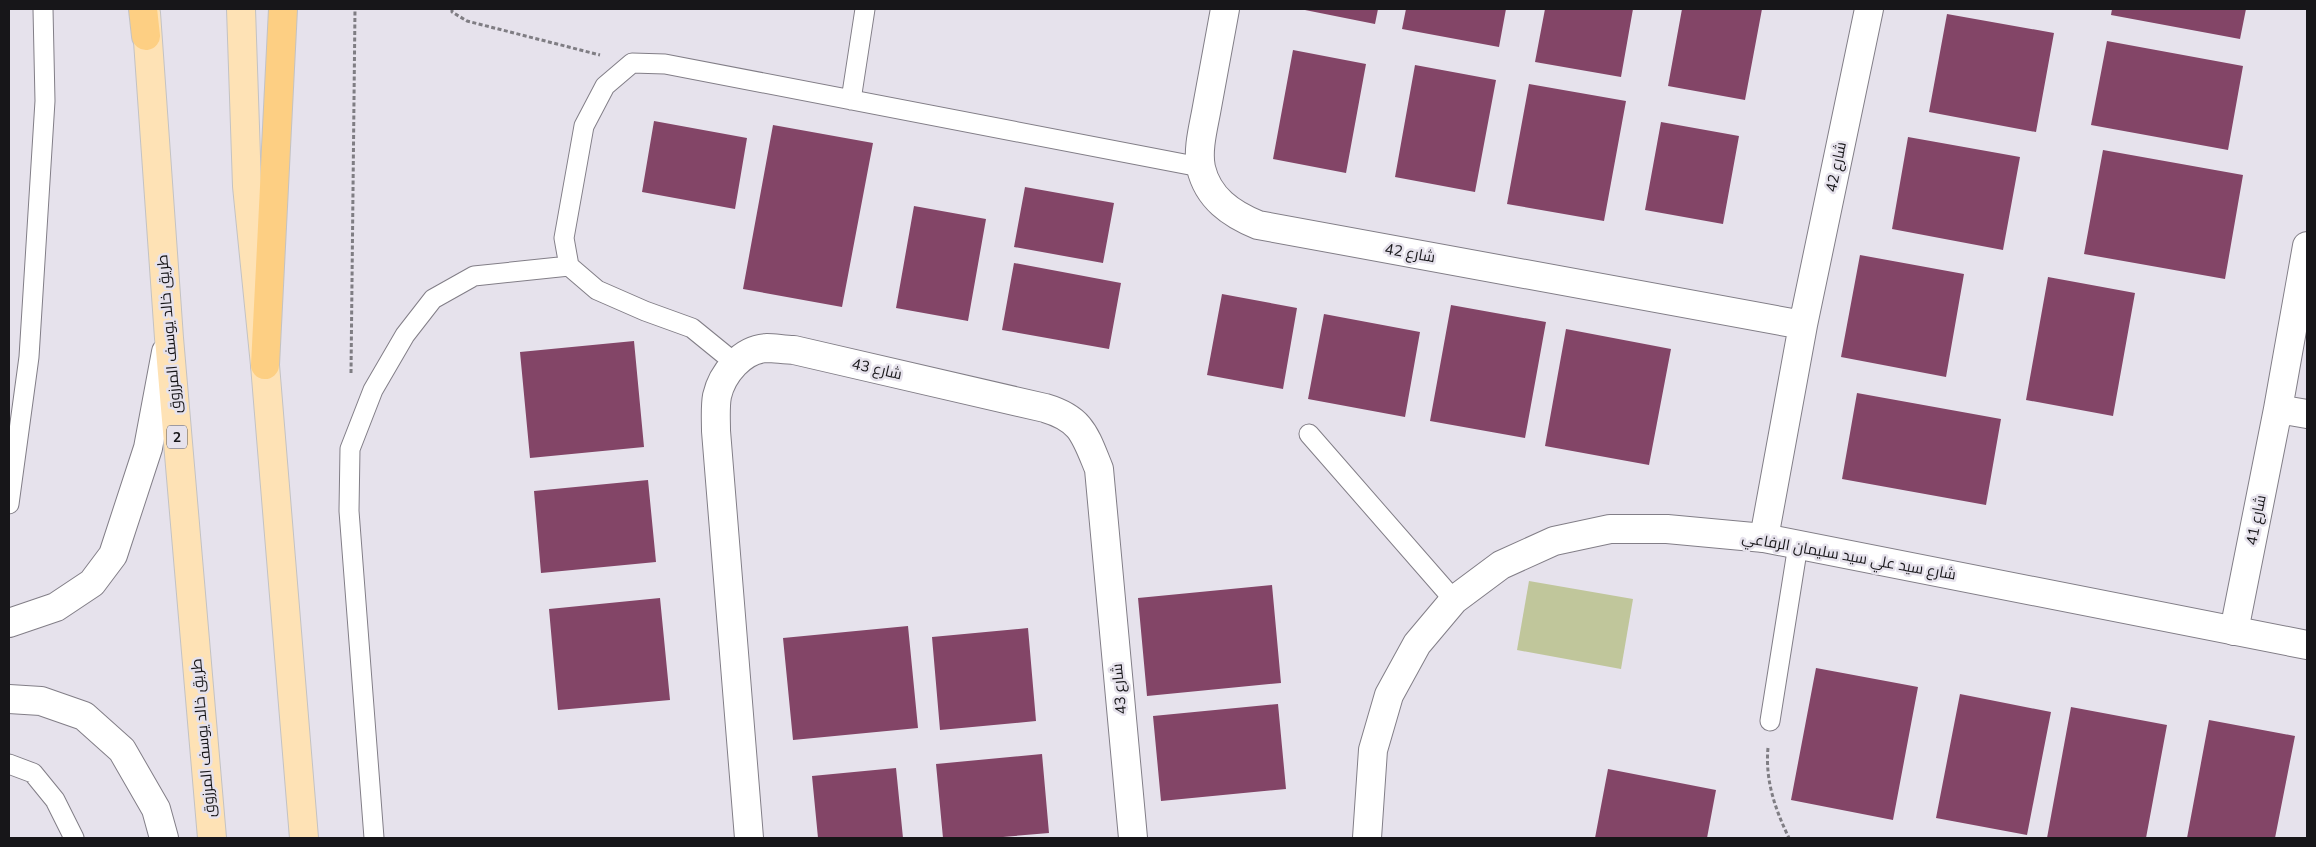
<svg xmlns="http://www.w3.org/2000/svg" width="2316" height="847" viewBox="0 0 2316 847" font-family="'Nunito Sans',Cairo,sans-serif">
	<rect width="100%" height="100%" fill="#e6e2ec"/>
	<path fill="#c0c69b" d="M1529,581L1633,599L1621,669L1517,650Z"/>
	<path fill="#834567" d="M1300,9H1378L1375,24Z
		M1406,9H1506L1499,47L1402,29Z
		M1545,9H1633L1621,77L1535,62Z
		M1682,9H1762L1745,100L1668,86Z
		M2112,9H2246L2240,39L2111,15Z
		M1947,14L2054,33L2036,132L1929,112Z
		M2107,41L2243,66L2228,150L2091,125Z
		M1293,50L1366,64L1346,173L1273,159Z
		M1415,65L1496,80L1475,192L1395,177Z
		M1529,84L1626,101L1604,221L1507,204Z
		M654,121L747,138L735,209L642,192Z
		M1661,122L1739,136L1723,224L1645,210Z
		M773,125L873,143L842,307L743,289Z
		M1908,137L2020,157L2003,250L1892,229Z
		M2103,150L2243,175L2225,279L2084,254Z
		M1025,187L1114,203L1103,263L1014,247Z
		M914,206L986,219L968,321L896,308Z
		M1860,255L1964,274L1946,377L1841,357Z
		M1014,263L1121,283L1109,349L1002,330Z
		M2048,277L2135,293L2113,416L2026,400Z
		M1222,294L1297,308L1283,389L1207,375Z
		M1451,305L1546,322L1525,438L1430,421Z
		M1324,314L1420,332L1405,417L1308,399Z
		M1566,329L1671,349L1649,465L1545,446Z
		M634,341L644,447L530,458L520,352Z
		M1857,393L2001,419L1986,505L1842,479Z
		M648,480L656,562L541,573L534,491Z
		M1272,585L1281,683L1147,696L1138,598Z
		M660,598L670,700L558,710L549,609Z
		M908,626L918,728L793,740L783,638Z
		M1028,628L1036,721L940,730L932,637Z
		M1816,668L1918,687L1893,820L1791,800Z
		M1960,694L2051,712L2027,835L1936,818Z
		M1278,704L1286,789L1161,801L1153,716Z
		M2071,707L2167,725L2146,838H2047Z
		M2209,720L2295,736L2275,838H2187Z
		M1042,754L1049,833L991,838H943L936,764Z
		M896,768L903,838H818L812,776Z
		M1608,769L1716,790L1707,838H1595Z"/>
	<g fill="none" stroke-linecap="round" stroke-linejoin="round">
		<defs>
			<path id="service" d="M851,100L865,9
				M735,363L692,328L645,311L597,290L569,266L564,238L584,126L605,86L632,63L665,64L1200,167
				M1309,434L1454,600
				M9,504L29,357L45,101L43,9
				M1770,721L1798,545
				M9,764L33,773L55,800L74,838
				M374,838L349,511L350,449L373,390L405,335L433,299L474,276L569,266"/>
			<path id="minor" d="M1225,9C1219,41 1213,74 1207,107C1204,125 1197,149 1201,168C1208,198 1231,214 1258,225L1803,325
				M2278,409L2307,414
				M1764,538L1803,325L1869,9
				M2234,631L2278,409L2307,246
				M749,838L716,431C716,420 715,407 717,396C722,374 742,349 767,348C775,348 785,350 794,350L1045,408C1082,419 1085,435 1099,469L1133,838"/>
			<path id="tertiary" d="M9,623L56,607L92,583L113,555L148,448L166,352
				M9,699L41,701L84,716L122,750L156,809L164,838
				M1367,838L1373,750L1389,695L1417,644L1454,600L1501,565L1554,541L1610,529H1667L1764,538L2307,645"/>
			<path id="primary" d="M241,9L247,186L265,365L304,838
				M146,13L169,338L212,838"/>
			<path id="motorway" d="M143,9L146,36
				M265,365L283,9"/>
		</defs>
		<use href="#service" stroke="#827e87" stroke-width="21"/>
		<use href="#minor" stroke="#827e87" stroke-width="30"/>
		<use href="#tertiary" stroke="#827e87" stroke-width="30"/>
		<use href="#primary" stroke="#c3c2c3" stroke-width="30"/>
		<use href="#motorway" stroke="#c3c2c3" stroke-width="30"/>
		<path stroke="#7f7d83" stroke-width="3" stroke-dasharray="4 2.5" stroke-linecap="butt" d="M452,9V12L467,21L600,55
			M351,373L355,9
			M1768,748C1765,780 1775,809 1789,838"/>
		<use href="#service" stroke="#fff" stroke-width="19"/>
		<use href="#minor" stroke="#fff" stroke-width="28"/>
		<use href="#tertiary" stroke="#fff" stroke-width="28"/>
		<use href="#primary" stroke="#fee2b5" stroke-width="28"/>
		<use href="#motorway" stroke="#fdcf83" stroke-width="28"/>
	</g>
	<g text-anchor="middle" dominant-baseline="central" stroke-width="5" stroke-linejoin="round" paint-order="stroke">
		<rect fill="#e6e2ec" stroke="#555358" stroke-width="1" x="167" y="425.5" width="20" height="23" rx="4"/>
		<g font-size="14" font-weight="bold" fill="#171619">
			<text x="177" y="437">2</text>
		</g>
		<g font-size="15" fill="#171619" stroke="#e6e2ec">
			<text transform="translate(1836 167) rotate(-78)">شارع 42</text>
			<text transform="translate(1410 253) rotate(10)">شارع 42</text>
			<text transform="translate(169 334) rotate(-95)">طريق خالد يوسف المرزوق</text>
			<text transform="translate(877 369) rotate(13)">شارع 43</text>
			<text transform="translate(2256 520) rotate(-79)">شارع 41</text>
			<text transform="translate(1849 556) rotate(10)">شارع سيد علي سيد سليمان الرفاعي</text>
			<text transform="translate(1119 689) rotate(-95)">شارع 43</text>
			<text transform="translate(203 738) rotate(-95)">طريق خالد يوسف المرزوق</text>
		</g>
	</g>
	<rect width="2316" height="847" fill="none" stroke="#171619" stroke-width="20"/>
</svg>
